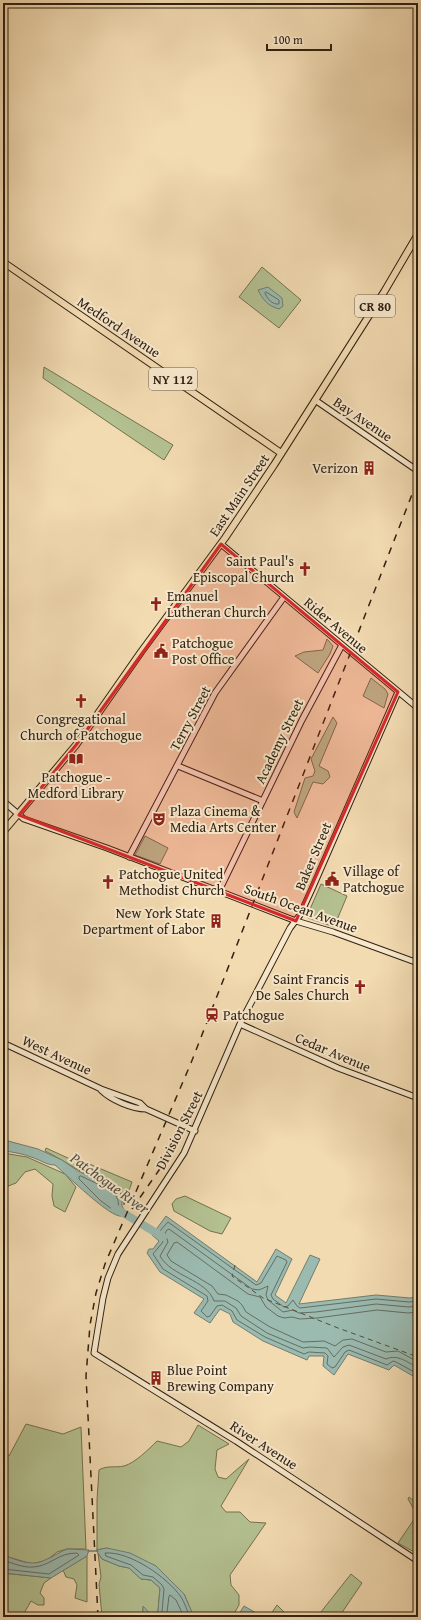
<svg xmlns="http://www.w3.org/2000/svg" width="421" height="1620" viewBox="0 0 421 1620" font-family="'Gentium Book Plus',serif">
	<rect width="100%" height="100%" fill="#f2dab1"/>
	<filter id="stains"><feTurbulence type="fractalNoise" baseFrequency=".005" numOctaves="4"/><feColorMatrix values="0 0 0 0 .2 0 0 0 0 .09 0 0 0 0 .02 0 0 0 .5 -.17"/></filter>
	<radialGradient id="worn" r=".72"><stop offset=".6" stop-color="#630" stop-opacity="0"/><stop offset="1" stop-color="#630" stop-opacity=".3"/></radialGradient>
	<path fill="#b4c191" stroke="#727151" d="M262,267L301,300L279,328L239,297Z
		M44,367L173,445L164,460L43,378Z
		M327,639L333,646L330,654L318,673L295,656L304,652L323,650Z
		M371,678L385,689L388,694L384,708L363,696Z
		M333,717L337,723L319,766L328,771L330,777L323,784L313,782L297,818L294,812L305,778L313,776L315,771L311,759Z
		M145,836L168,848L160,864L135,855Z
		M321,884L347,896L334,927L308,918L307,916Z
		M46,1148L81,1164L87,1163L132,1182L124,1205C122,1196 120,1189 113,1183C93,1182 64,1160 45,1151Z
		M3,1153L27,1157L65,1174L76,1187L65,1212L54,1206L52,1196L53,1184L35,1169L25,1172L16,1183L3,1188Z
		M185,1196L231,1218L222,1234L210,1231L174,1211L172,1204L176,1199Z
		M26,1424L63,1434L81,1427L86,1549H67L57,1552L47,1560L32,1564L5,1556L3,1554V1454L9,1456Z
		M198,1425L229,1444L217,1450L215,1469L218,1477L226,1479L249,1459L221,1506L226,1512H240L250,1522L266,1523L230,1575L231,1585L239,1595V1605L232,1617L220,1614L202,1617L193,1615L184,1594L156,1566L107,1548L97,1550V1500L99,1470C107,1465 115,1468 124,1466C135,1463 149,1449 157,1441L181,1447L189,1441Z
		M409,1497L418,1504V1550L416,1553L398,1543L417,1515L408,1499Z
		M98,1553L102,1559L119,1566L129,1568L141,1579L151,1580L160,1588L158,1611L155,1616H152L143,1607V1617H102L99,1584L101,1577Z
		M87,1556V1602L75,1598L77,1585L74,1579L66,1577L63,1570Z
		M3,1573L51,1578L44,1583L40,1593L44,1598V1605H38L31,1601L22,1617H9L3,1615Z
		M351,1574L362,1583L339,1617H317Z
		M277,1605L285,1613L293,1617H269Z"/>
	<path fill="#9bbab0" stroke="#707d70" d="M268,287L282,298L283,306L279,309C268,306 263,300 258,290Z
		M3,1141H8L38,1149L62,1160L78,1171L106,1184L114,1185L117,1188L122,1199V1206L125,1211L122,1216C111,1219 67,1175 55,1165C47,1165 42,1161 34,1158C24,1154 14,1152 3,1151Z
		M166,1216L257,1282L276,1249L292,1259L275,1295L286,1303L310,1255L320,1259L299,1304L376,1295L410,1298L418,1297V1379L394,1365L389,1370L348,1354L334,1375L323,1366L324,1356H309L307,1360L263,1341L233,1322L230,1314L220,1309L210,1323L194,1313L204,1299L160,1272L147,1253L149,1249H153L159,1241L152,1235Z
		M107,1548L130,1553L156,1566L184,1594L193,1615C205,1618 216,1613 227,1617H143V1606L152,1616H155L158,1611L160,1588L151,1580L141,1579L129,1568L119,1566L102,1559L96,1550Z
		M67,1549L89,1550L87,1556L51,1578L3,1573V1554L5,1556C18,1560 32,1567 45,1560C53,1557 59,1552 67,1549Z
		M244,1606L263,1617H237Z"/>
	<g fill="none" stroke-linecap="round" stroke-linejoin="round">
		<path stroke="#656e60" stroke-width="1" d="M266,292L279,300V304C273,305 267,299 265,293Z
			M81,1176L104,1187L112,1189L118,1200L119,1211L116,1212L101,1201L79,1179V1177Z
			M418,1301L409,1302L376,1299L300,1308L297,1306L293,1300L288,1306L284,1307L273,1299L271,1295L287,1262L286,1260L277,1256L261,1283L256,1285L168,1222L158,1233L162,1239L163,1242L153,1254L163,1269L207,1296L208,1301L201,1311L207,1317L210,1316L217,1306L222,1305L232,1311L237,1320L265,1337L304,1354L309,1352L325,1353L328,1356L327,1364L332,1368L335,1367L345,1352L349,1350L387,1365L393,1361L396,1362L418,1374
			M418,1306L409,1307L376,1304L316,1312L299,1313L293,1310L283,1312L268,1300L266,1295L268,1286L259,1290L252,1289L169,1229L167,1230L165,1233L168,1242L160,1256C172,1277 206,1279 214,1301H225L236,1308L241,1316L267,1333L303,1348L310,1347L327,1348L334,1357L343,1347L349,1345L386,1359C398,1354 407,1362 418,1368
			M418,1312L408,1313L377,1310L317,1318L300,1319L292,1317L284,1318L278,1316L266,1307L260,1297L248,1294L177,1242L174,1243L167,1255L171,1261L212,1286L218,1294L226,1295L238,1301L242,1305L246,1312L270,1327L303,1342L324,1341L335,1346L343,1340L352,1339L386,1352L398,1351L418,1362
			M3,1560C12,1563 24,1568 33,1567C51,1566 57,1553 77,1553L79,1555L49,1574L3,1569
			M159,1617L162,1612L164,1589L162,1585L153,1577L143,1575L131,1565L106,1556L105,1553C130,1551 168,1578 181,1597C185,1603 187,1611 190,1617
			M165,1617L167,1612L169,1596L170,1595L176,1600L184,1617"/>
		<path stroke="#707d70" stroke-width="1.5" d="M88,1551H98"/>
		<path stroke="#9bbab0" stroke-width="8" d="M115,1208L163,1237"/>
		<path stroke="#4f4f41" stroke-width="1" stroke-dasharray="5 4" stroke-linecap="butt" d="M235,1265L232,1276L263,1298L338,1328L418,1357"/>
		<defs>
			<path id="secondary" d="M315,400L418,471
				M221,544L418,708
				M398,692L312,889L300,915L290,928L240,1024L184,1153L118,1254L108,1278L103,1298L94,1353L236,1441L418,1561
				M178,766L263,801
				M3,801L24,819L107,848L296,921L333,932L418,963
				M129,857L215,693L284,597
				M219,891L302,720L342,645
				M240,1024L338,1068L418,1098
				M3,1043L101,1089L140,1103L146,1109L195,1131
				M101,1090C111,1100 132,1109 146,1109"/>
			<path id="primary" d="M3,262L281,453
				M3,832L76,745L141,652L225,538L274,465L384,292L418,234"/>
		</defs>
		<use href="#secondary" stroke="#2f2111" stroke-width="7"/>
		<use href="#primary" stroke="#2f2111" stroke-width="8"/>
		<use href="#secondary" stroke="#f7e7cc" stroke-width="5"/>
		<use href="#primary" stroke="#f2dab1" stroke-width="6"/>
		<path stroke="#2f2111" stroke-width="1.5" stroke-dasharray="7 7" stroke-linecap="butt" d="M132,1209L164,1163L177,1133
			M98,1617L86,1376L90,1325L96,1293L105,1264L191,1063L418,479"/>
	</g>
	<path fill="#d62828" fill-opacity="0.2" stroke="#d62828" stroke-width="3" stroke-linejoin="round" d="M221,544L398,692L296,921L19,815L76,745Z"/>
	<defs>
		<symbol id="building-bare" viewBox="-9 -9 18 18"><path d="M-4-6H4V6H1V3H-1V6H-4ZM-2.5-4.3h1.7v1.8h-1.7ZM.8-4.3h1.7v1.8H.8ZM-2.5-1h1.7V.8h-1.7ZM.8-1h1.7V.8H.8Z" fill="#8f2418" stroke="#f7e7cc" stroke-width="2.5" paint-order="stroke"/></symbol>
		<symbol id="church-bare" viewBox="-9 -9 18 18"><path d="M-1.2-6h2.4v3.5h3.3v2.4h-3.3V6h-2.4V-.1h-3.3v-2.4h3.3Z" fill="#8f2418" stroke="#f7e7cc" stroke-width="2.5" paint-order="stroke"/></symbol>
		<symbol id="civic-bare" viewBox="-9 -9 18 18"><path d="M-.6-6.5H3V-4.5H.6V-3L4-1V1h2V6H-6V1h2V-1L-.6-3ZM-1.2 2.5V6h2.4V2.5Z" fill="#8f2418" stroke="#f7e7cc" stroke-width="2.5" paint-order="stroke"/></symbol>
		<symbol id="library-bare" viewBox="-9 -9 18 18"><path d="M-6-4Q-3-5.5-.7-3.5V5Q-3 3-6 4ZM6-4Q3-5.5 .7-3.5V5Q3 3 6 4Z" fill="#8f2418" stroke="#f7e7cc" stroke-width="2.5" paint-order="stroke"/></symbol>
		<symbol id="theatre-bare" viewBox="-9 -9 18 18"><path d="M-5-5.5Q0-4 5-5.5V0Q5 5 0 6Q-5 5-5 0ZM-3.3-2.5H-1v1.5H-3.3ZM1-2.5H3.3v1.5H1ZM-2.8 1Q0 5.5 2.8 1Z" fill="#8f2418" stroke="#f7e7cc" stroke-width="2.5" paint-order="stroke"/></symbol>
		<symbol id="station-bare" viewBox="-9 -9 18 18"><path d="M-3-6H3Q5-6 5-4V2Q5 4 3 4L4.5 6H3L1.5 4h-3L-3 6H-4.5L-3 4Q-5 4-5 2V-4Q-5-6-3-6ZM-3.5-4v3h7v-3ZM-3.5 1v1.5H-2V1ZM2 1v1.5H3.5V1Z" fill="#8f2418" stroke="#f7e7cc" stroke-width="2.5" paint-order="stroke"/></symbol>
	</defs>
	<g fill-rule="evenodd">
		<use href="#building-bare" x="359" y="458" width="20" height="20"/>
		<use href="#church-bare" x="295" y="559" width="20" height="20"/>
		<use href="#church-bare" x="146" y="594" width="20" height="20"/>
		<use href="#civic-bare" x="151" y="641" width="20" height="20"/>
		<use href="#church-bare" x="71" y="691" width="20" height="20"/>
		<use href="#library-bare" x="66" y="749" width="20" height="20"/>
		<use href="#theatre-bare" x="149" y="809" width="20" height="20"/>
		<use href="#civic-bare" x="322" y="869" width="20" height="20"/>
		<use href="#church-bare" x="98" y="872" width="20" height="20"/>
		<use href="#building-bare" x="206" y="911" width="20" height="20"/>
		<use href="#church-bare" x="350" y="977" width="20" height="20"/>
		<use href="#station-bare" x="202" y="1005" width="20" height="20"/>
		<use href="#building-bare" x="146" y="1368" width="20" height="20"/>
	</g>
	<g text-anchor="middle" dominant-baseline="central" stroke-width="4" stroke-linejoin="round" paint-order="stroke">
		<g fill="#f7e7cc" stroke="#6b5c49" stroke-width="1">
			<rect x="355" y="295" width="40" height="22" rx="3"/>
			<rect x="149" y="368" width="48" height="22" rx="3"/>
		</g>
		<g font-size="13" font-weight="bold" fill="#2f2111">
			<text x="375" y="306">CR 80</text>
			<text x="173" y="379">NY 112</text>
		</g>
		<g font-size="14" fill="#2f2111" stroke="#f7e7cc">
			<text transform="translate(119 327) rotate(34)">Medford Avenue</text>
			<text transform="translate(363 419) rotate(34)">Bay Avenue</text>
			<text transform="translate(239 495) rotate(-56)">East Main Street</text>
			<text transform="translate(336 625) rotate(40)">Rider Avenue</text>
			<text transform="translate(190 718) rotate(-62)">Terry Street</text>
			<text transform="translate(279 741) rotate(-64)">Academy Street</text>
			<text transform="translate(313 856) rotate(-67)">Baker Street</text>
			<text transform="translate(301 908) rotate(20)">South Ocean Avenue</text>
			<text transform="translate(333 1052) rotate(23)">Cedar Avenue</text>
			<text transform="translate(57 1055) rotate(25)">West Avenue</text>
			<text transform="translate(179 1130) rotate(-63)">Division Street</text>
			<text transform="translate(264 1445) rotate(33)">River Avenue</text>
		</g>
		<g font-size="14" fill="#2f2111" stroke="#f7e7cc" text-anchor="start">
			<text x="358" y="468" text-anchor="end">Verizon</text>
			<text x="294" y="561" text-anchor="end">Saint Paul's<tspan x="294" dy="16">Episcopal Church</tspan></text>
			<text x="167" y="596">Emanuel<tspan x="167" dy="16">Lutheran Church</tspan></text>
			<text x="172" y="643">Patchogue<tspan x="172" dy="16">Post Office</tspan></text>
			<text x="81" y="719" text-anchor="middle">Congregational<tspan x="81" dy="16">Church of Patchogue</tspan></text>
			<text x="76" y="777" text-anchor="middle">Patchogue -<tspan x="76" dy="16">Medford Library</tspan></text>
			<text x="170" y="811">Plaza Cinema &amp;<tspan x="170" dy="16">Media Arts Center</tspan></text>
			<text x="343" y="871">Village of<tspan x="343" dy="16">Patchogue</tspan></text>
			<text x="119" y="874">Patchogue United<tspan x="119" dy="16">Methodist Church</tspan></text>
			<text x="205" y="913" text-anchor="end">New York State<tspan x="205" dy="16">Department of Labor</tspan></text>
			<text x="349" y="979" text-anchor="end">Saint Francis<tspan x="349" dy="16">De Sales Church</tspan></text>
			<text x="223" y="1015">Patchogue</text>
			<text x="167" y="1370">Blue Point<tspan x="167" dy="16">Brewing Company</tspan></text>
		</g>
		<g font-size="15" font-style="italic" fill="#4f4f41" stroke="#f7e7cc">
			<text transform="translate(110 1183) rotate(36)">Patchogue River</text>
		</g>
	</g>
	<rect width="421" height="1620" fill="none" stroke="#f2dab1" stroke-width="16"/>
	<rect x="4" y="4" width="413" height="1612" fill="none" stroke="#2f2111" stroke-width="2"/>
	<rect x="8" y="8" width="405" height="1604" fill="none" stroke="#2f2111"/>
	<path d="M267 44v6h64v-6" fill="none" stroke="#2f2111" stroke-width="2"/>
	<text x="273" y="44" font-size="12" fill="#2f2111" stroke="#f7e7cc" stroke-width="3" paint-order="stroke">100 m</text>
	<rect width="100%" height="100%" filter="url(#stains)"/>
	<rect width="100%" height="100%" fill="url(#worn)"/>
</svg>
